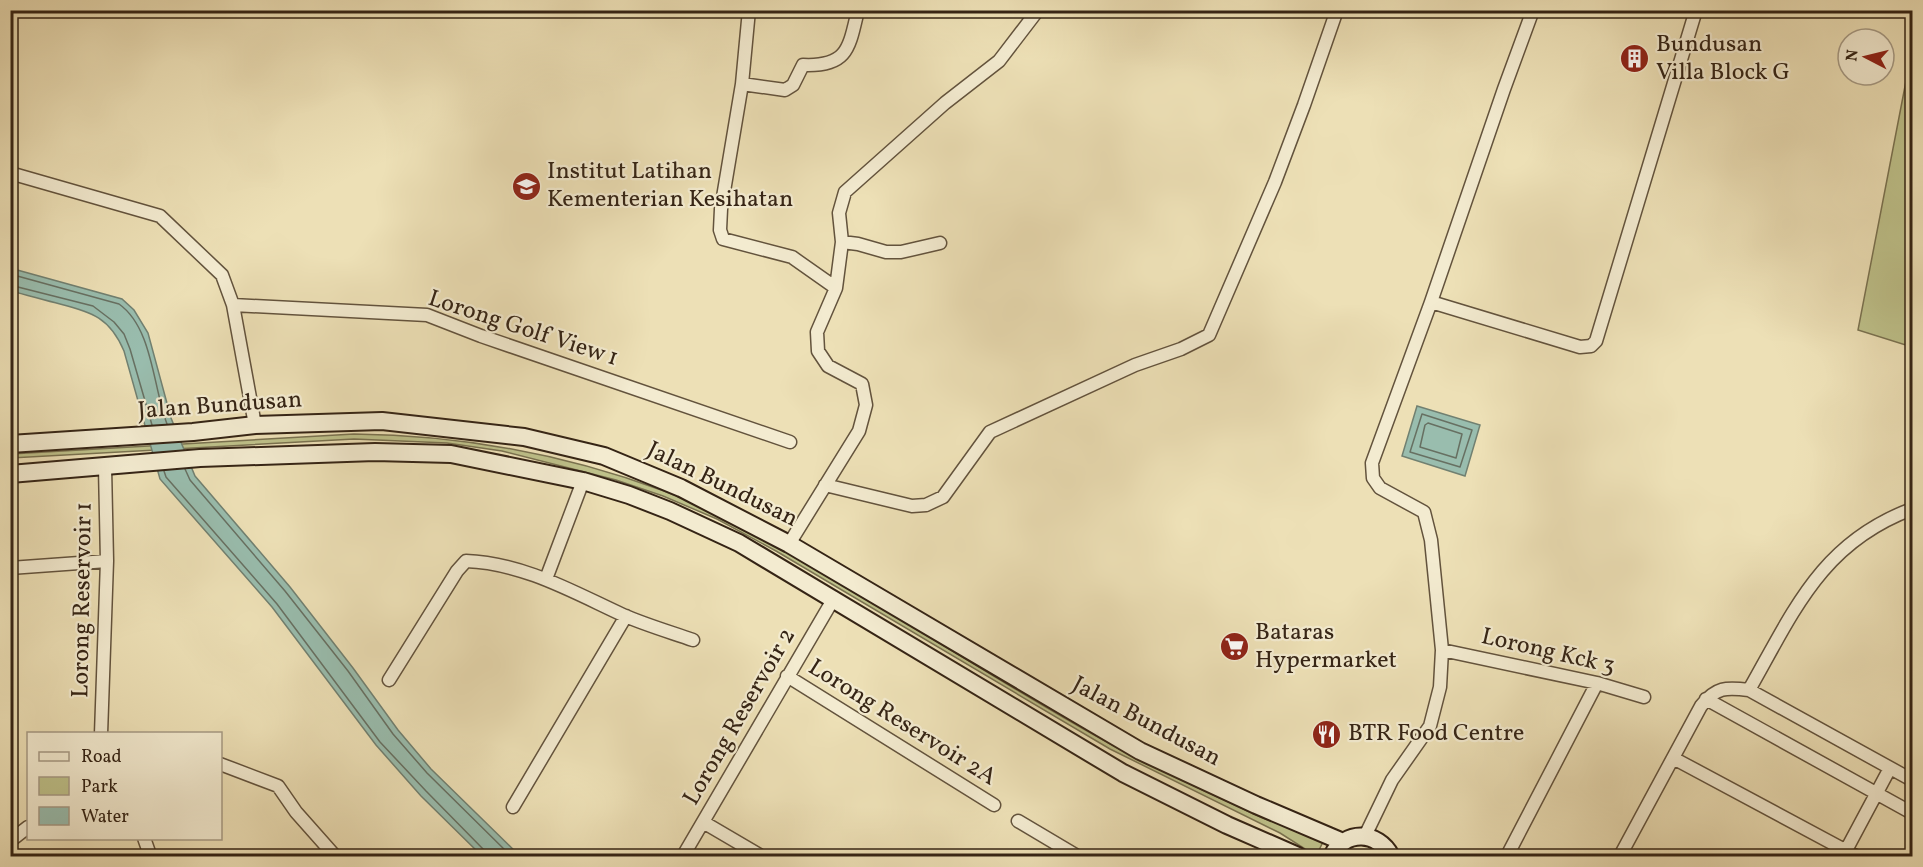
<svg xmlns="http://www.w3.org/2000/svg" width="1923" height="867" viewBox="0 0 1923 867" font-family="Vollkorn,serif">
	<rect width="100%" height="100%" fill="#ede0b6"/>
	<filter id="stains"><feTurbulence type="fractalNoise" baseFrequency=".00333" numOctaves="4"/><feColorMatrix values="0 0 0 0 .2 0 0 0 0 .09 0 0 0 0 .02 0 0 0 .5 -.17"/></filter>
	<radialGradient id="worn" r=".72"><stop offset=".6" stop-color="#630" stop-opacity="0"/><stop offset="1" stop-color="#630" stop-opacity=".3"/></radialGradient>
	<path fill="#bec18a" stroke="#7a7250" stroke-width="1.5" d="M1912,50V347L1858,330Z
		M354,434C461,435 564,454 664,491C743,521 812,568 885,610C961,655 1036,704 1114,746C1162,772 1213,795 1263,818L1284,826L1325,838L1316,856L1280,833L1110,749L776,551L717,519L663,496L616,480L502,451L447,443L354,439L11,458V454Z"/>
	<path fill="#99bdae" stroke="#718071" stroke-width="1.5" d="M10,268L122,299L134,310L148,333L171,418L195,476L290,587L353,668L398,730L431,769L520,856H482L421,796L376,745L272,607L160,479L124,351C110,318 92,312 60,304C44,300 27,295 11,291Z
		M1417,406L1480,425L1465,476L1402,456Z"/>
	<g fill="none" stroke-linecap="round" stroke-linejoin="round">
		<path stroke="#677062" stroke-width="1.5" d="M10,274L119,304C153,328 153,388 167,424
			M10,285L93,306L114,322L124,334L130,349L152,425
			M1422,414L1472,430L1460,467L1410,452Z
			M1428,423L1462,434L1456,458L1420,447L1425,425Z
			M185,469L190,480L285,591L348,671L393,734L427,773L511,856
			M164,471L166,477L277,604L380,742L426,791L484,850L486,856"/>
		<defs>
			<path id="minor" d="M749,10L742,84L721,209L720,230L723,239L792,257L836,288
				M742,84L785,90L793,85L803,65C848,67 849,48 858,10
				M10,173L160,216L222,275L233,305L255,425
				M842,242L858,244L886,252H901L940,243
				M1431,302L1580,347L1591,346L1596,341L1696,10
				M233,305L427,315L481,336L790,442
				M825,485L912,506L926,505L943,497L990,432L1135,365L1181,349L1209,335L1275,182L1304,105L1337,10
				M789,544L859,431L866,405L862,384L828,366L818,351L817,332L836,288L842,242L839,213L845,192L945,103L999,61L1038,10
				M10,568L107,561
				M546,579L583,481
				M1442,650L1597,683L1644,697
				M787,676L994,805
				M389,680L457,571L466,561C523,563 573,592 623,615C646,625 670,632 693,640
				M1749,690C1794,611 1821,543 1912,509
				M1706,699L1912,813
				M101,734L107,561L105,467
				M1673,758L1856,856
				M220,764L278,786L296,812L335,856
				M513,807L626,616
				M1018,821L1077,856
				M703,822L761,856
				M1365,836L1392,780L1430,726L1440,687L1442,650L1431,540L1424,512L1380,488L1373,478L1372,463L1431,302L1504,89L1533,10
				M144,838L150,855
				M10,841L28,827
				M683,856L834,598
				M1507,856L1597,683
				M1620,856L1701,706C1716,687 1726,687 1749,690L1912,780
				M1843,856L1890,768"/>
			<path id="secondary" d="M10,444L193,432L255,425L382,421L524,437L604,456L681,488L789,544L1140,751L1256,805L1343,842
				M10,474L200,458L375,452L451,454L583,481L629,495L670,511L739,543L1123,773L1227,825L1298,856
				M1332,856C1345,829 1378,831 1391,856"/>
		</defs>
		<use href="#minor" stroke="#63533d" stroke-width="15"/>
		<use href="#secondary" stroke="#352415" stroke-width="20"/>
		<use href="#minor" stroke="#f3ebd0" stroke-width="12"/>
		<use href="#secondary" stroke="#f3ebd0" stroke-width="16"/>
	</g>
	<defs>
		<symbol id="building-disc" viewBox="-11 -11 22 22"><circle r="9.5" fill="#8f2418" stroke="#f3ebd0"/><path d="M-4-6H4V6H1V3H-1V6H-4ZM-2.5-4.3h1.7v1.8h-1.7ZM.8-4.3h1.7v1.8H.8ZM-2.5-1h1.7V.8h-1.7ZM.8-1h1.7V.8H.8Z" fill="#fff"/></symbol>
		<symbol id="school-disc" viewBox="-11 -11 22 22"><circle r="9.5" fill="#8f2418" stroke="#f3ebd0"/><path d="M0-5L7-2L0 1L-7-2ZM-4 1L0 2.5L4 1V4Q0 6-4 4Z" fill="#fff"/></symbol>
		<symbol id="supermarket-disc" viewBox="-11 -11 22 22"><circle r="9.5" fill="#8f2418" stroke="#f3ebd0"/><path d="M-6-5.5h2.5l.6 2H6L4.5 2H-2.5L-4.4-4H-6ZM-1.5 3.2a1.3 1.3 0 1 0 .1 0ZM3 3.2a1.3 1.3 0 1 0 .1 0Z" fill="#fff"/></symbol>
		<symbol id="restaurant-disc" viewBox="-11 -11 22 22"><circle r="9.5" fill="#8f2418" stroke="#f3ebd0"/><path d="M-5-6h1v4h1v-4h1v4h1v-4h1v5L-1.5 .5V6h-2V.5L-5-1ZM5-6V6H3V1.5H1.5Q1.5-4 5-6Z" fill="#fff"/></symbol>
	</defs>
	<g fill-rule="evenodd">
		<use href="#building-disc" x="1618" y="42" width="33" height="33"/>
		<use href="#school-disc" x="510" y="170" width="33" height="33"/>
		<use href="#supermarket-disc" x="1218" y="630" width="33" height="33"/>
		<use href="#restaurant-disc" x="1310" y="718" width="33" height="33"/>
	</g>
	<g text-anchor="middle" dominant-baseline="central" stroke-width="4.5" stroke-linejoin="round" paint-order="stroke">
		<g font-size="24" fill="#352415" stroke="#f3ebd0" text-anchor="start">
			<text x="1656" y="45">Bundusan<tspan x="1656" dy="28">Villa Block G</tspan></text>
			<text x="547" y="172">Institut Latihan<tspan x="547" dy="28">Kementerian Kesihatan</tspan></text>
			<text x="1255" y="633">Bataras<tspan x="1255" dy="28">Hypermarket</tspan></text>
			<text x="1348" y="734">BTR Food Centre</text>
		</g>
		<g font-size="24" fill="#352415" stroke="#f3ebd0">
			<text transform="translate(523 329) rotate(18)">Lorong Golf View 1</text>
			<text transform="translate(220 406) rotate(-4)">Jalan Bundusan</text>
			<text transform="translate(722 485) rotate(26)">Jalan Bundusan</text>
			<text transform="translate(83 600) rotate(-89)">Lorong Reservoir 1</text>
			<text transform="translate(1548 652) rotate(13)">Lorong Kck 3</text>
			<text transform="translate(740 717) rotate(-60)">Lorong Reservoir 2</text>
			<text transform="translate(1146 722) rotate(28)">Jalan Bundusan</text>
			<text transform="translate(902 723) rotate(32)">Lorong Reservoir 2A</text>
		</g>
	</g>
	<rect width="1923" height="867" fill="none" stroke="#ede0b6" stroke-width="36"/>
	<rect x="12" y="12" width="1899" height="843" fill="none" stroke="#352415" stroke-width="3"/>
	<rect x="18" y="18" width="1887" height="831" fill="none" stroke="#352415" stroke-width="1.5"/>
	<rect x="27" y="732" width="195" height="108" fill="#f3ebd0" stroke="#a79b85" stroke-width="1.5"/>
	<rect x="39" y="752" width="30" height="9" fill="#f3ebd0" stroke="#a79b85" stroke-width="1.5"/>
	<text x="81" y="762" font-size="18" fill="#352415">Road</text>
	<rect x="39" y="777" width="30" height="18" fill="#bec18a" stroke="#a79b85" stroke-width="1.5"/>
	<text x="81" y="792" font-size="18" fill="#352415">Park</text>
	<rect x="39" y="807" width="30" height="18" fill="#99bdae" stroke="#a79b85" stroke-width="1.5"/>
	<text x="81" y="822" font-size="18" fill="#352415">Water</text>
	<g transform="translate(1866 57) rotate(277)"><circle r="28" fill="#f3ebd0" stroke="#a79b85" stroke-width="1.5"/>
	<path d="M0-4.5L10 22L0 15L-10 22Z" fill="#8f2418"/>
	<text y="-9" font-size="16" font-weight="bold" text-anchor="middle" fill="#352415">N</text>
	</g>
	<rect width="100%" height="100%" filter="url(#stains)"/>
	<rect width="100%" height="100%" fill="url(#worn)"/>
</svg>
